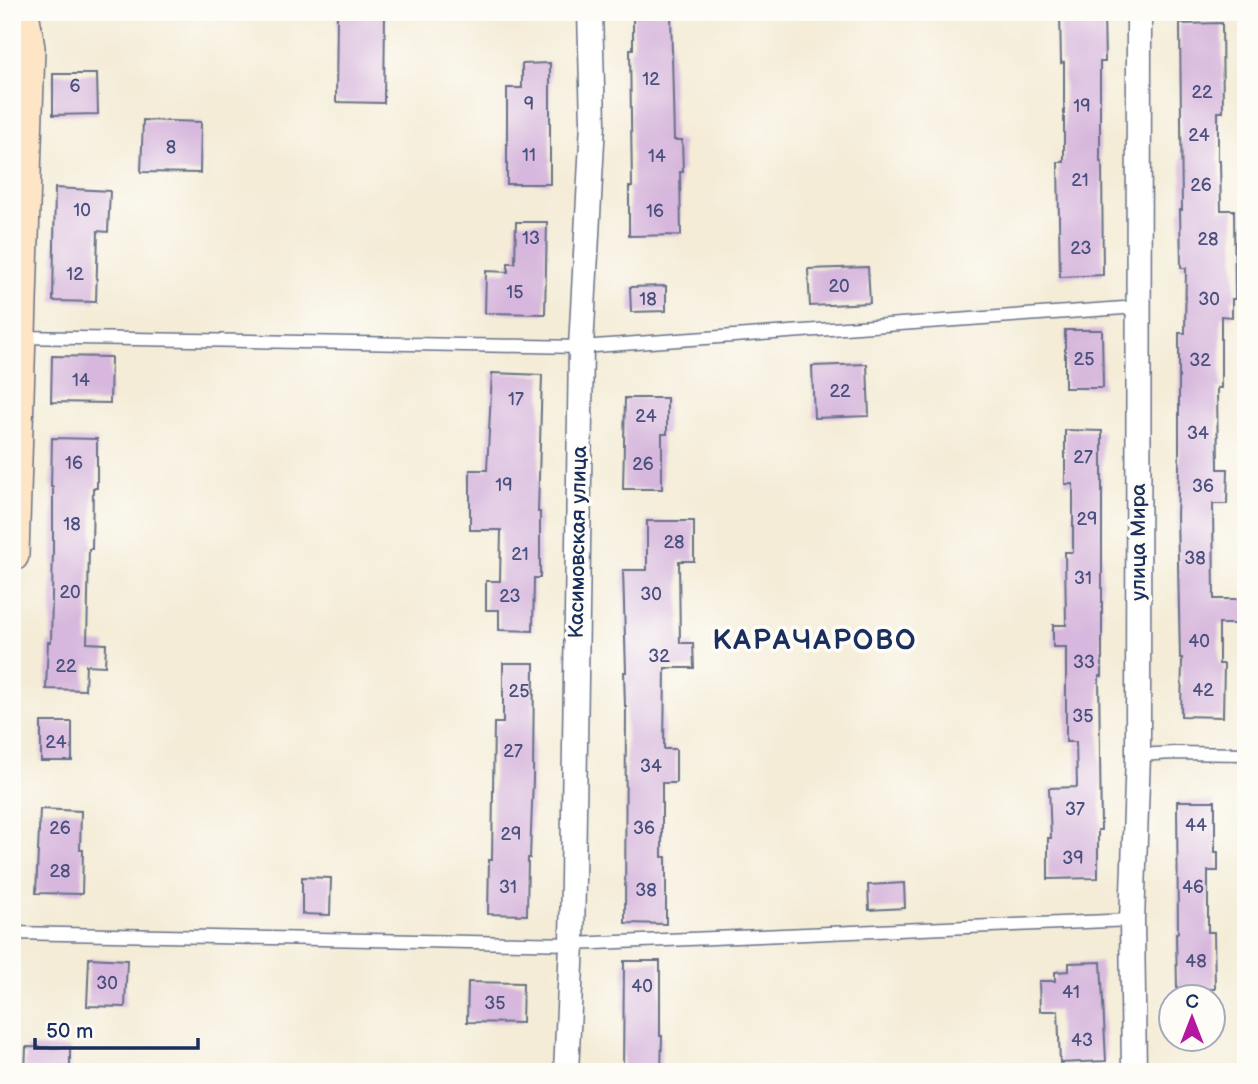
<svg xmlns="http://www.w3.org/2000/svg" width="1258" height="1084" viewBox="0 0 1258 1084" font-family="'Balsamiq Sans',sans-serif">
	<rect width="100%" height="100%" fill="#fdfcf7"/>
	<filter id="ink" filterUnits="userSpaceOnUse"><feTurbulence type="fractalNoise" baseFrequency=".0143" numOctaves="2"/><feDisplacementMap in="SourceGraphic" scale="14" xChannelSelector="R" yChannelSelector="G"/><feConvolveMatrix kernelMatrix="1 2 1 2 8 2 1 2 1" color-interpolation-filters="sRGB"/></filter>
	<filter id="wash" filterUnits="userSpaceOnUse"><feTurbulence type="fractalNoise" baseFrequency=".00686" numOctaves="4" result="noise"/><feDisplacementMap in="SourceGraphic" scale="28" xChannelSelector="R" yChannelSelector="G"/><feGaussianBlur stdDeviation="1.57" result="paint"/><feColorMatrix in="noise" values="0 0 0 0 0 0 0 0 0 0 0 0 0 0 0 0 0 1.4 0 .05"/><feComposite in="paint" operator="in"/></filter>
	<g filter="url(#wash)">
		<rect width="100%" height="100%" fill="#f4ecd7"/>
		<g id="blocks">
			<path fill="#d7b7dd" d="M337,12H385L384,103L336,102Z
				M633,12H671L674,140H682L683,172H680L681,235L629,236V187H632L630,49H633Z
				M1060,12H1104L1105,62H1100V162H1102L1103,275L1060,277L1058,162H1064V62L1061,63Z
				M1222,23L1223,112H1218V161H1220L1221,210H1234L1235,299H1232V317L1221,316V388H1217L1218,469H1228L1227,504H1213L1214,599H1245L1246,624H1219V664H1224L1223,717L1181,716L1182,658H1180L1177,514L1179,468V333H1185L1186,268H1181L1180,210H1182L1180,24Z
				M550,63V184H507V88H522V64Z
				M53,74H97L98,114L53,115Z
				M143,120L201,122L200,173L141,172Z
				M55,188L110,191L108,232L98,231L96,302L53,301Z
				M516,222H547L545,314L485,313L486,271L508,272V263H515Z
				M868,267L870,303L810,306L808,269Z
				M666,286V311L631,312L630,287Z
				M1065,330H1102L1103,388H1065Z
				M52,356L111,357L110,403L51,402Z
				M867,364L869,416L814,418L812,366Z
				M492,373L542,375L538,512H540V578H534L533,631L499,630V610H486V581H500L501,530H470V470H487Z
				M625,398H667V434H662V489H623Z
				M1065,430L1102,431V676H1099L1101,830H1098V878L1048,879V838H1051L1049,788L1077,787L1076,742H1066V647H1053V625H1066L1065,552H1073V484H1065Z
				M52,438L97,439V488H93L92,549H89L87,643L106,644L105,666L86,665L85,690L46,689L48,642H51L53,549V487H51Z
				M647,521H694V561H679L680,643H693L694,668H665L664,749H676V783H662V857H666V924L625,923L626,706H625L624,672H626L623,570H647Z
				M503,663H534L533,779L530,858H528L527,915L488,914L489,860H492L494,723H503Z
				M41,722H72V761H41Z
				M1177,801H1215V852H1218V871H1208V932H1214L1215,989H1177L1176,933H1178Z
				M40,809L81,811L80,850H83L82,894L36,893Z
				M302,877L331,878L330,915L302,914Z
				M904,883L905,908L869,910L868,885Z
				M89,958L127,960L125,1007L87,1006Z
				M624,961H660V1036H662L661,1072H623Z
				M1101,962L1106,1061L1060,1063L1058,1011H1040L1039,981H1055V972L1069,971V963Z
				M468,982L523,983L522,1023L467,1022Z
				M26,1047L70,1048V1072H25Z"/>
		</g>
	</g>
	<g filter="url(#ink)">
		<use href="#blocks" fill-opacity="0" stroke="#677188" stroke-width="2"/>
		<g fill="none" stroke-linecap="round" stroke-linejoin="round">
			<defs>
				<path id="lane" d="M20,337L581,347L1138,307
					M1138,755L1174,753L1246,754
					M12,933L572,944L1132,920"/>
				<path id="street" d="M566,1072L572,944L581,347L593,123L590,12
					M1134,1072L1132,920L1138,755L1139,12"/>
				<path id="secondary" d="M12,555L28,48L22,12"/>
			</defs>
			<use href="#lane" stroke="#677188" stroke-width="15"/>
			<use href="#street" stroke="#677188" stroke-width="27"/>
			<use href="#secondary" stroke="#677188" stroke-width="36"/>
			<use href="#lane" stroke="#fff" stroke-width="12"/>
			<use href="#street" stroke="#fff" stroke-width="24"/>
			<use href="#secondary" stroke="#fee5c5" stroke-width="33"/>
		</g>
	</g>
	<g text-anchor="middle" dominant-baseline="central" stroke-width="7" stroke-linejoin="round" paint-order="stroke">
		<g font-size="18" fill="#4a517e">
			<text x="651" y="79">12</text>
			<text x="75" y="86">6</text>
			<text x="1202" y="92">22</text>
			<text x="529" y="104">9</text>
			<text x="1082" y="106">19</text>
			<text x="1199" y="135">24</text>
			<text x="171" y="147">8</text>
			<text x="529" y="155">11</text>
			<text x="657" y="156">14</text>
			<text x="1080" y="180">21</text>
			<text x="1201" y="185">26</text>
			<text x="82" y="210">10</text>
			<text x="655" y="211">16</text>
			<text x="531" y="238">13</text>
			<text x="1208" y="239">28</text>
			<text x="1081" y="248">23</text>
			<text x="75" y="274">12</text>
			<text x="839" y="286">20</text>
			<text x="515" y="292">15</text>
			<text x="648" y="299">18</text>
			<text x="1209" y="299">30</text>
			<text x="1084" y="359">25</text>
			<text x="1200" y="360">32</text>
			<text x="81" y="380">14</text>
			<text x="840" y="391">22</text>
			<text x="516" y="399">17</text>
			<text x="646" y="416">24</text>
			<text x="1198" y="433">34</text>
			<text x="1083" y="457">27</text>
			<text x="74" y="463">16</text>
			<text x="643" y="464">26</text>
			<text x="504" y="485">19</text>
			<text x="1203" y="486">36</text>
			<text x="1087" y="519">29</text>
			<text x="72" y="524">18</text>
			<text x="674" y="542">28</text>
			<text x="520" y="554">21</text>
			<text x="1195" y="558">38</text>
			<text x="1083" y="578">31</text>
			<text x="70" y="592">20</text>
			<text x="651" y="594">30</text>
			<text x="510" y="596">23</text>
			<text x="1199" y="641">40</text>
			<text x="659" y="656">32</text>
			<text x="1084" y="662">33</text>
			<text x="66" y="666">22</text>
			<text x="1203" y="690">42</text>
			<text x="519" y="691">25</text>
			<text x="1083" y="716">35</text>
			<text x="56" y="742">24</text>
			<text x="513" y="751">27</text>
			<text x="651" y="766">34</text>
			<text x="1075" y="809">37</text>
			<text x="1196" y="825">44</text>
			<text x="60" y="828">26</text>
			<text x="644" y="828">36</text>
			<text x="511" y="834">29</text>
			<text x="1073" y="858">39</text>
			<text x="60" y="871">28</text>
			<text x="508" y="887">31</text>
			<text x="1193" y="887">46</text>
			<text x="646" y="890">38</text>
			<text x="1196" y="961">48</text>
			<text x="107" y="983">30</text>
			<text x="642" y="986">40</text>
			<text x="1071" y="992">41</text>
			<text x="495" y="1003">35</text>
			<text x="1082" y="1040">43</text>
		</g>
		<g font-size="21" fill="#1b2f5e" stroke="#fdfcf7">
			<text transform="translate(578 542) rotate(-89)">Касимовская улица</text>
			<text transform="translate(1138 542) rotate(-90)">улица Мира</text>
		</g>
		<g font-size="28" font-weight="bold" letter-spacing="2" fill="#1b2f5e" stroke="#fdfcf7">
			<text x="815" y="640">КАРАЧАРОВО</text>
		</g>
	</g>
	<rect width="1258" height="1084" fill="none" stroke="#fdfcf7" stroke-width="42"/>
	<g transform="translate(1192 1018)"><circle r="33" fill="#fdfcf7" stroke="#a3aaba" stroke-width="2"/>
	<path d="M0-5L12 26L0 18L-12 26Z" fill="#b5179e"/>
	<text y="-10" font-size="19" font-weight="bold" text-anchor="middle" fill="#1b2f5e">С</text>
	</g>
	<path d="M35 1038v10h163v-10" fill="none" stroke="#1b2f5e" stroke-width="3.5"/>
	<text x="46" y="1038" font-size="21" fill="#1b2f5e" stroke="#fdfcf7" stroke-width="5" paint-order="stroke">50 m</text>
</svg>
